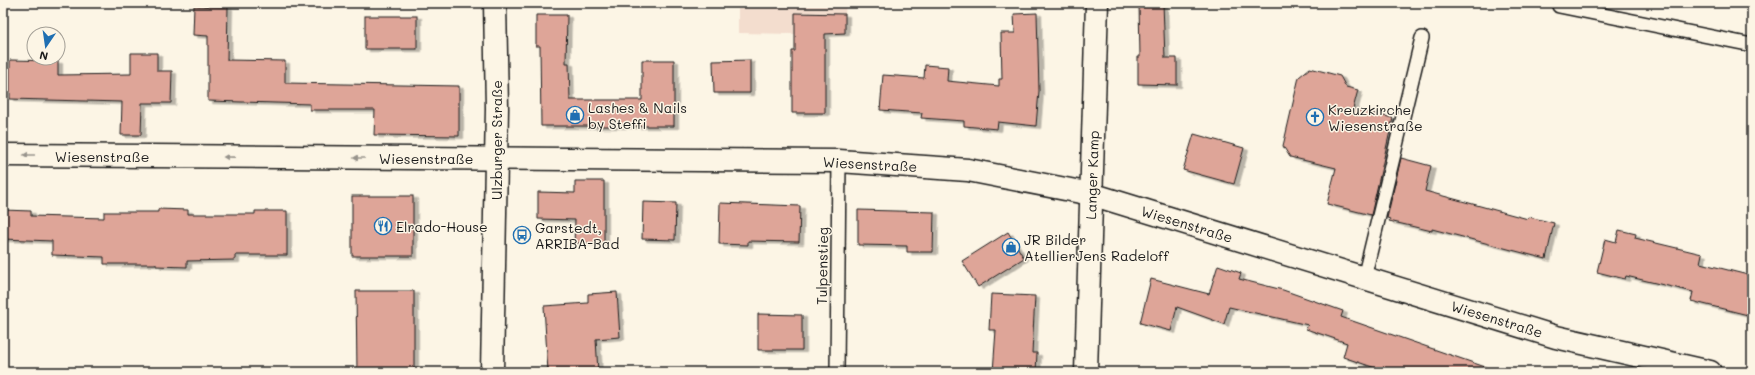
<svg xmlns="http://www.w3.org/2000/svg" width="1755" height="375" viewBox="0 0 1755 375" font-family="Mali,sans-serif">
	<defs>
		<filter id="shadow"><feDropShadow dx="4.5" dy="2.5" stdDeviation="0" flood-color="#0004"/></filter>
	</defs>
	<rect width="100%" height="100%" fill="#fcf5e5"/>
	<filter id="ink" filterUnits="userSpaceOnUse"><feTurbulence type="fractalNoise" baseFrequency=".025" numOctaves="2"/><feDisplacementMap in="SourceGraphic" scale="8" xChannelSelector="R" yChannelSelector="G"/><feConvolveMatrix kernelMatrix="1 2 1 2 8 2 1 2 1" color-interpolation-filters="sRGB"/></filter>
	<g filter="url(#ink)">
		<!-- built -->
		<path fill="#f3ddce" d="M 738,3 L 846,3 L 845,14 L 796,13 L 795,34 L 738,33 Z"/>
		<!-- building -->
		<g fill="#dea598" stroke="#1c1c1c" filter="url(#shadow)">
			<path d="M 1139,3 L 1163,3 L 1165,58 L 1177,58 L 1177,85 L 1138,84 L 1138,57 L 1140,57 Z"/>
			<path d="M 194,6 L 228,7 L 227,60 L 285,61 L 285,83 L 459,86 L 459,136 L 374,135 L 375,110 L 310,110 L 310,104 L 208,101 L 208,36 L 193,35 Z"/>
			<path d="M 795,13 L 845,14 L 845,33 L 825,34 L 825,113 L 792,113 L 792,51 L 795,51 Z"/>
			<path d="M 1037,13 L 1039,91 L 1036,126 L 998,122 L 997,129 L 964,126 L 964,121 L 921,118 L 922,113 L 880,110 L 883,75 L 924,78 L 925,65 L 948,67 L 947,81 L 999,86 L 999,79 L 1002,79 L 1001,33 L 1015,33 L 1014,14 Z"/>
			<path d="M 536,15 L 567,15 L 566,63 L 569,63 L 570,100 L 642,100 L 642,60 L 674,60 L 674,126 L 541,126 L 540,46 L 536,46 Z"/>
			<rect x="365" y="16" width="52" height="33"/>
			<path d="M 131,53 L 157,53 L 157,71 L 172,71 L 171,103 L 142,103 L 141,135 L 121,135 L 122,102 L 10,99 L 10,60 L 58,61 L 58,75 L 131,74 Z"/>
			<path d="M 750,60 L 750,93 L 714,93 L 713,61 Z"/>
			<path d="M 1310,68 L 1340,76 L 1346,87 L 1358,90 L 1353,109 L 1393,118 L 1371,215 L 1327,204 L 1336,168 L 1290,157 L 1283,146 L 1299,77 Z"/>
			<path d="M 1194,134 L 1244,148 L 1234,184 L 1183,170 Z"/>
			<path d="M 1401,158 L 1431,166 L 1425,191 L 1528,219 L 1529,217 L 1554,223 L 1546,259 L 1432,229 L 1432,231 L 1389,221 L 1390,219 L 1387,218 Z"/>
			<path d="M 575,181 L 604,181 L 604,243 L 574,243 L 575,220 L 538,219 L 538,192 L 575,193 Z"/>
			<rect x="352" y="196" width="61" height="60"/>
			<path d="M 643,202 L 676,203 L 675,240 L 642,239 Z"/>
			<path d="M 720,203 L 800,206 L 799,242 L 748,241 L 748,245 L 719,244 Z"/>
			<path d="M 158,209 L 188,210 L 188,214 L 255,214 L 255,211 L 287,211 L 287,255 L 235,255 L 235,260 L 187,261 L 187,267 L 156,266 L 156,264 L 104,264 L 104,257 L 52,255 L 52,241 L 3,239 L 3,210 L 31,211 L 31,216 L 104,218 L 104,212 L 158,212 Z"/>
			<path d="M 858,210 L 934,212 L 933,252 L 907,252 L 907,246 L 858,245 Z"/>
			<path d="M 1619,230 L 1636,234 L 1635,238 L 1702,254 L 1700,263 L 1752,276 L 1752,316 L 1691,301 L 1693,292 L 1626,276 L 1625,279 L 1597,272 L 1605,239 L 1616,242 Z"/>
			<path d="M 1008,232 L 1024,258 L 978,287 L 962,261 Z"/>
			<path d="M 1218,265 L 1241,273 L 1239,279 L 1283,290 L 1343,311 L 1341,317 L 1491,369 L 1491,372 L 1387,372 L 1343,357 L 1347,343 L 1306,329 L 1308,325 L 1229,307 L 1224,324 L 1177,307 L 1171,331 L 1140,323 L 1151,279 L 1209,294 Z"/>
			<path d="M 356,291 L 414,291 L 414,372 L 357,372 Z"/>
			<path d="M 617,292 L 620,337 L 596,339 L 598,372 L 548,372 L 544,306 L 588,303 L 588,294 Z"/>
			<path d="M 991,294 L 1035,296 L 1032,353 L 1037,353 L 1036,372 L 993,372 L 996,330 L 989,330 Z"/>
			<path d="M 758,314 L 802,315 L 802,350 L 758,350 Z"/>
		</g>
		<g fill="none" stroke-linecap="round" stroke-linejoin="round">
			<defs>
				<g id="lane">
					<path d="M 1559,6 L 1752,45"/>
					<path d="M 1364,278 L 1422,38"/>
					<path d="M 837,372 L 839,161"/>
				</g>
				<g id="street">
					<path d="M 3,155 L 839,161 L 968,170 L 1091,194 L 1556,337 L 1710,372"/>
					<path d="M 1086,372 L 1097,3"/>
				</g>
				<path id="secondary" d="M 492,372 L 497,108 L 495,3"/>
			</defs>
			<!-- lane casing -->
			<use href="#lane" stroke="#1c1c1c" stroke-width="16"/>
			<!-- street casing -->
			<use href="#street" stroke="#1c1c1c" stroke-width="25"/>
			<!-- secondary casing -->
			<use href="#secondary" stroke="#1c1c1c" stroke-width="25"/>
			<!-- lane -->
			<use href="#lane" stroke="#fcf5e5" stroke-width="13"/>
			<!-- street -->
			<use href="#street" stroke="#fcf5e5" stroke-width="22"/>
			<!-- secondary -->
			<use href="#secondary" stroke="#fcf5e5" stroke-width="22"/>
		</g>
		<!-- one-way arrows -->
		<defs><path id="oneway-solid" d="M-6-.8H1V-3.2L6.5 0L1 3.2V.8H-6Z"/></defs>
		<g fill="#97938b">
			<use href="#oneway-solid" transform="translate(29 155) rotate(-180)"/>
			<use href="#oneway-solid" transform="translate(229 157) rotate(-179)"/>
			<use href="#oneway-solid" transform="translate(359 158) rotate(-180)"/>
		</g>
	</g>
	<!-- icons -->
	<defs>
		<symbol id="shop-ring" viewBox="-11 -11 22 22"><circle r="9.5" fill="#fcf5e5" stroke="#1f6fb2" stroke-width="1.5"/><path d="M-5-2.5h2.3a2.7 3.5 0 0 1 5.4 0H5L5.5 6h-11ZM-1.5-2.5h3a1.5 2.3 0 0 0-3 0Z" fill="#1f6fb2"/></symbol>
		<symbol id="church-ring" viewBox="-11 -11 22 22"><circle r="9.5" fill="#fcf5e5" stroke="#1f6fb2" stroke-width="1.5"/><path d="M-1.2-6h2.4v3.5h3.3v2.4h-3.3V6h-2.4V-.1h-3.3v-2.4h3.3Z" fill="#1f6fb2"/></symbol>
		<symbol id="restaurant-ring" viewBox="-11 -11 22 22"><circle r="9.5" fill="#fcf5e5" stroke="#1f6fb2" stroke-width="1.5"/><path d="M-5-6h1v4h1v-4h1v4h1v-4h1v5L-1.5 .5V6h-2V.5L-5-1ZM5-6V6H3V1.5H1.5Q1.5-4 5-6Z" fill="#1f6fb2"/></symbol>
		<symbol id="bus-ring" viewBox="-11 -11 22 22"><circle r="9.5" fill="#fcf5e5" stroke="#1f6fb2" stroke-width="1.5"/><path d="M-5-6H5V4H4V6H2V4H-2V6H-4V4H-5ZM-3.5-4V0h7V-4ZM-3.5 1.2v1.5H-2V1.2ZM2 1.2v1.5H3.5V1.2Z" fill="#1f6fb2"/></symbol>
	</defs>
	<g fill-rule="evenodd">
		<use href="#shop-ring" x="565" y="105" width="20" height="20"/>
		<use href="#church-ring" x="1305" y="107" width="20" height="20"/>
		<use href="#restaurant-ring" x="373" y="216" width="20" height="20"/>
		<use href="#bus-ring" x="512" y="225" width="20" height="20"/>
		<use href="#shop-ring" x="1001" y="237" width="20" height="20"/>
	</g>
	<g text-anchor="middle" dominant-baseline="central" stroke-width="3" stroke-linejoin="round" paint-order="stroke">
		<!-- poi labels -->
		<g font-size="14" fill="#1c1c1c" stroke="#fcf5e5" text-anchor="start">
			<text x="588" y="107">Lashes &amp; Nails<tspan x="588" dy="16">by Steffi</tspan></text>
			<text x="1328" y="109">Kreuzkirche<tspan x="1328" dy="16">Wiesenstraße</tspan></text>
			<text x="396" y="226">Elrado-House</text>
			<text x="535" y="227">Garstedt,<tspan x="535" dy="16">ARRIBA-Bad</tspan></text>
			<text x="1024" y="239">JR Bilder<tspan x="1024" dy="16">AtellierJens Radeloff</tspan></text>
		</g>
		<!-- street labels -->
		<g font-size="14" fill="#1c1c1c" stroke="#fcf5e5">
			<text transform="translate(496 140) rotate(-90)">Ulzburger Straße</text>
			<text x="102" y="156">Wiesenstraße</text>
			<text x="426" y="158">Wiesenstraße</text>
			<text transform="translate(870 164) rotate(3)">Wiesenstraße</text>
			<text transform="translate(1092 175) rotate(-88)">Langer Kamp</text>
			<text transform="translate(1187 224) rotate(17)">Wiesenstraße</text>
			<text transform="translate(822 266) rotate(-89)">Tulpenstieg</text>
			<text transform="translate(1497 319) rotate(17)">Wiesenstraße</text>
		</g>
	</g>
	<!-- margin -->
	<rect width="1755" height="375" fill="none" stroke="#fcf5e5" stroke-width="16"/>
	<rect x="8" y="8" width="1739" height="359" fill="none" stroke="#1c1c1c" stroke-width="1.5" filter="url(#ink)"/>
	<!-- north arrow -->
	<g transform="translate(46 46) rotate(193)"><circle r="19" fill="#fcf5e5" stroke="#a29e95"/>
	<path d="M0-3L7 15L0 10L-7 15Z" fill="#1f6fb2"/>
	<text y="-6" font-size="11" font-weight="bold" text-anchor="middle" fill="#1c1c1c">N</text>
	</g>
</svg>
